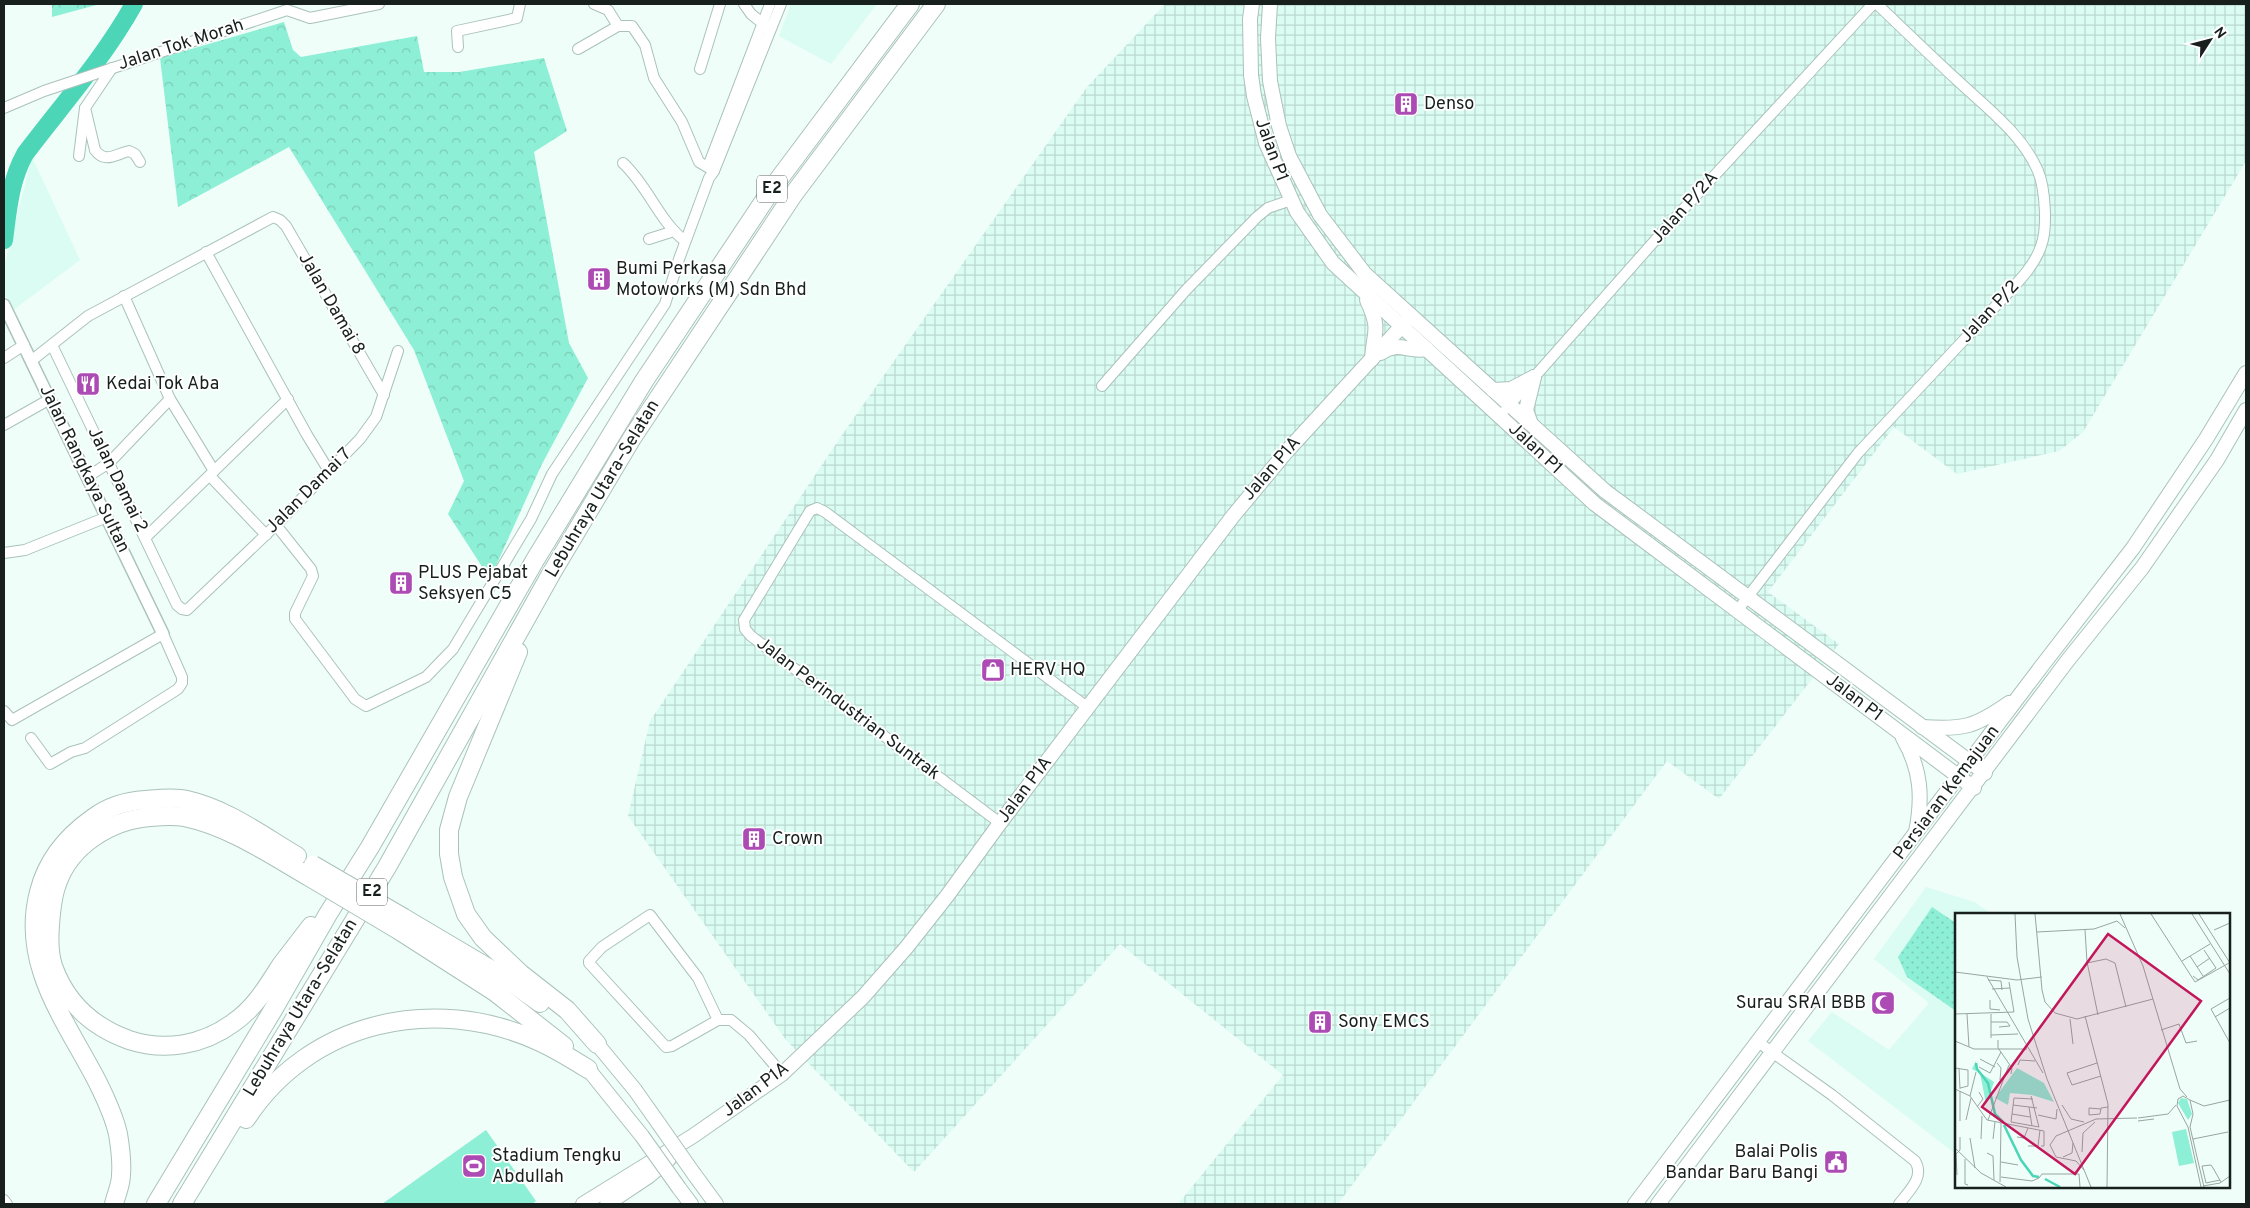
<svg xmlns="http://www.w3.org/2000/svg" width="2250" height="1208" viewBox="0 0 2250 1208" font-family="Overpass,sans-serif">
	<defs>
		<pattern id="industrial-grid" width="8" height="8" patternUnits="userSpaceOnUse" patternTransform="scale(1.25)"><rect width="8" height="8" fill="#dafcf2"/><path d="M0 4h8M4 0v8" fill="none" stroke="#bad8cf"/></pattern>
		<pattern id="grass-dots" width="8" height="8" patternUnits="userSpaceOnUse" patternTransform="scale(1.25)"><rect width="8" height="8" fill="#8defd5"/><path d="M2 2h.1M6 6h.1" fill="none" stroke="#79cdb6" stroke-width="1.8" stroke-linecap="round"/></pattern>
		<pattern id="forest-crowns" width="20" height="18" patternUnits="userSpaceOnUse" patternTransform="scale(1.25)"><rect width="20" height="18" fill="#8defd5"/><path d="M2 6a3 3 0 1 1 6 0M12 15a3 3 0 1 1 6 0" fill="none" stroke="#79cdb6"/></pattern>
	</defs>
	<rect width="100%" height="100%" fill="#effef9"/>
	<!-- built -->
	<g fill="#dafcf2">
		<path d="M 791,4 L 877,4 L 831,64 L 779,36 Z"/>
		<path d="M 32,157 L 80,260 L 12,311 L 4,293 L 4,267 Z"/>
		<path d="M 1926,887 L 1974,902 L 1992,914 L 1956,914 L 1956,1154 L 1808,1041 L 1832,1012 L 1889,1050 L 1929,1003 L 1874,959 Z"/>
	</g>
	<!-- industrial -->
	<path fill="url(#industrial-grid)" d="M 1165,4 L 2246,4 L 2246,161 L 2083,432 L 2059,451 L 1957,474 L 1894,427 L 1768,592 L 1839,644 L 1719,799 L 1667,761 L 1338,1204 L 1178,1204 L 1283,1075 L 1120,944 L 914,1172 L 786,1040 L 628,816 L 650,721 L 844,432 L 1087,87 Z"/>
	<!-- grass -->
	<path fill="url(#grass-dots)" d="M 1932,907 L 1956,923 L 1956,1011 L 1907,977 L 1898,957 Z"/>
	<!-- forest -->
	<g fill="url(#forest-crowns)">
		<path d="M 52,4 L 100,4 L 52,17 Z"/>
		<path d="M 284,22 L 293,50 L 301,57 L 417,36 L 424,72 L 459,72 L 544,58 L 567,131 L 534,152 L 569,343 L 588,378 L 541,466 L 490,579 L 448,514 L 464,481 L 414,350 L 289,147 L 178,207 L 160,58 Z"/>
	</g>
	<!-- pitch -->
	<path fill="#8defd5" d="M 486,1130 L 536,1201 L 532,1204 L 382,1204 Z"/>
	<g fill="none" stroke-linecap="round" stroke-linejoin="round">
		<!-- river -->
		<path stroke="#4cd5b6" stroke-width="18" d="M 4,240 C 8,210 10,181 25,154 C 62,105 104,58 134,4"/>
		<defs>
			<g id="minor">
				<path d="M 594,4 L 608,10 L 618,26"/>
				<path d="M 744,4 L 751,14 L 766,26"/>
				<path d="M 458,47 L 457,31 L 517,18 L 520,4"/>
				<path d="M 578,49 L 618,26 L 632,26 L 645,45 L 654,78 L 682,122 L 699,162 L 714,171"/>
				<path d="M 700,69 L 720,4"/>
				<path d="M 4,108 L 44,91 L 287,10 L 310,18 L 379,4"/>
				<path d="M 85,108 L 95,150 C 105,164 116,154 129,151 L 135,154 L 140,162"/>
				<path d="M 79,156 L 85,108 L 112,68"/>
				<path d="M 623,163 C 648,186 659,221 685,241"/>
				<path d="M 709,164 L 770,4"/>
				<path d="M 649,239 L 674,231"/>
				<path d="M 206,252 L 307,435 L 329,471"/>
				<path d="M 124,296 L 170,399 L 214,471"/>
				<path d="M 52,345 L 177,605 L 182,609 L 187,610 L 276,525 L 360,439 L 376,417 L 398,351"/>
				<path d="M 4,358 L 24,345"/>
				<path d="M 31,361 L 88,316 L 273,217 L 280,220 L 286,226 L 384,395"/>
				<path d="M 1102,386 L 1186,290 L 1257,217 L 1268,208 L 1291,200"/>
				<path d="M 1506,409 L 1665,229 L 1873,4"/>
				<path d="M 4,425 L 50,399"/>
				<path d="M 210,476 L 266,535"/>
				<path d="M 87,477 L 109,463 L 170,399"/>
				<path d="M 276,525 L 311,569 L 313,576 L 295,613 L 295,619 L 355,699 L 366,706 L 426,677 L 453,649 L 531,519 L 552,474 L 665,304 L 679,259 L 709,178 L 714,171 L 781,4"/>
				<path d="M 145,538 L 288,399"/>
				<path d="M 4,553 L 25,550 L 107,517"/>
				<path d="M 1737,611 L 1858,453 L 2006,295 C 2019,281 2035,265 2041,246 C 2048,228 2045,188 2038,171 C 2022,134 1986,107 1957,80 C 1930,55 1903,29 1877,4"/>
				<path d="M 4,711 L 12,720 L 163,634 L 182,677 L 182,683 L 178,689 L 85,748 L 71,752 L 50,764 L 31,738"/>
				<path d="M 1000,823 L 751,636 L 745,629 L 744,620 L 810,511 L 817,508 L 825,512 L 1087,707"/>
				<path d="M 718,1020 L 698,978 L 650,915 L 602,947 L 589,961 L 589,963 L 666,1047 L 672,1046 L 718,1020 L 731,1020 L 749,1035 L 782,1074"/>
				<path d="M 1758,1042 L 1832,1095 L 1915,1161 C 1925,1177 1909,1191 1899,1204"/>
				<path d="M 4,1200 L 7,1204"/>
			</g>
			<path id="tertiary" d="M 4,305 L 163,634"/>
			<g id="secondary">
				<path d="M 1252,4 L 1250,19 L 1251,75 L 1254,96 L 1266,143 L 1297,212 L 1333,263 L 1595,504 L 1974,788"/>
				<path d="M 1270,4 L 1268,38 L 1270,81 L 1279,126 L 1289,156 L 1320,215 L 1365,274 L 1605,491 L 1985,773"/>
				<path d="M 1367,300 C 1381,331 1374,329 1372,359"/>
				<path d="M 1381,353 C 1398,340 1409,353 1426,349"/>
				<path d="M 1493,390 L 1511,389 L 1534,377"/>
				<path d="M 1531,424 L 1526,410 L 1534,377"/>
				<path d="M 1922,727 C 1963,730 1975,727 2009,703"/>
				<path d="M 1903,738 C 1921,769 1923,797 1916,832"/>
				<path d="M 597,1044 L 635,1090 L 659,1124"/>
				<path d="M 588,1069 L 642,1136"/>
				<path d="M 694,1174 L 716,1204"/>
				<path d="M 679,1188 L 691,1204"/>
				<path d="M 583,1204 L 693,1136 L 782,1074 L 863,997 L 906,948 L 947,896 L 1000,823 L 1233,516 L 1287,451 L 1411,316"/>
				<path d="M 607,1204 L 649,1176 L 669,1159"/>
				<path d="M 1635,1204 L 2041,667 L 2133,548 L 2206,439 L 2246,373"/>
				<path d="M 1658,1204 L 2068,660 L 2142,568 L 2217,460 L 2246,410"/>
			</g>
			<g id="motorway">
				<path d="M 518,652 L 458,797 L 449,830 L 449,854 L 453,877 L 466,914 L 483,938 L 521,974 L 567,1010 L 597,1044"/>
				<path d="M 306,875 C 268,853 228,826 184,817 C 173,815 161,816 150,817 C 111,820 70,845 57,884 C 52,897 51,911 50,925 C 49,938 49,954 53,966 C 66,1003 93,1027 129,1040 C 165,1052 203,1045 233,1023 C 255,1008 267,987 281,965 C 291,952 301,939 311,926"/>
				<path d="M 404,918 L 502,976 L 540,1003"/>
				<path d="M 400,931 L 495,992 L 564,1046"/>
				<path d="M 246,1119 C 310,1021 433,994 538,1041 C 556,1049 572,1059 588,1069"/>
				<path d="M 114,1204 C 116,1195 121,1185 121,1175 C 122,1163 120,1146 118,1134 C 114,1116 105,1097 97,1081 C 66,1021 20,964 39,892 C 47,860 66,837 93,818 C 108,807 127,801 145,800 C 159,799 174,797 187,800 C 227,809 263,836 297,856"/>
				<path d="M 156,1204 L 273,1010 L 328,914 L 370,847 L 535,560 L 644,381 L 776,183 L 910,4"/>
				<path d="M 182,1204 L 387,867 L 551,574 L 632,438 L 793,195 L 936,4"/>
			</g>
		</defs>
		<!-- minor casing -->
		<use href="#minor" stroke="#aac2bb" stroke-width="12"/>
		<!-- tertiary casing -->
		<use href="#tertiary" stroke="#aac2bb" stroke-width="14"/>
		<!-- secondary casing -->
		<use href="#secondary" stroke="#aac2bb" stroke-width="16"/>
		<!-- motorway casing -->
		<use href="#motorway" stroke="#aac2bb" stroke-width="20"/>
		<!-- minor -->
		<use href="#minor" stroke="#fff" stroke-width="10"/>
		<!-- tertiary -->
		<use href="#tertiary" stroke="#fff" stroke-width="11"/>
		<!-- secondary -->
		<use href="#secondary" stroke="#fff" stroke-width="14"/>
		<!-- motorway -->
		<use href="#motorway" stroke="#fff" stroke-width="18"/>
		<defs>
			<g id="secondary-bridge">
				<path d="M 659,1124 L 694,1174"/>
				<path d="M 642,1136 L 679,1188"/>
			</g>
			<g id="motorway-bridge">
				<path d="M 313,865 L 404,918"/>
				<path d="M 306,875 L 400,931"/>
			</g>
		</defs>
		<!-- secondary-bridge casing -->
		<use href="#secondary-bridge" stroke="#aac2bb" stroke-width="16" stroke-linecap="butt"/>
		<!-- motorway-bridge casing -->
		<use href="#motorway-bridge" stroke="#aac2bb" stroke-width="20" stroke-linecap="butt"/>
		<!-- secondary-bridge -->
		<use href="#secondary-bridge" stroke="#fff" stroke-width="14"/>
		<!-- motorway-bridge -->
		<use href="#motorway-bridge" stroke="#fff" stroke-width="18"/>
	</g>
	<!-- icons -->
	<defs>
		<symbol id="building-square" viewBox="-11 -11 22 22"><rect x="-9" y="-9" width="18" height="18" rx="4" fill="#ac4bb3" stroke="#fff"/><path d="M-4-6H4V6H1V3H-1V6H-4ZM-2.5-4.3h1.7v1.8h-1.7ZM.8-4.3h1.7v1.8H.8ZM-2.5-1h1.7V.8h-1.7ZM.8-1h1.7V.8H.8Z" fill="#fff"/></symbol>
		<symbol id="restaurant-square" viewBox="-11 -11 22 22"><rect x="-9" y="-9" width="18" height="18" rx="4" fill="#ac4bb3" stroke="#fff"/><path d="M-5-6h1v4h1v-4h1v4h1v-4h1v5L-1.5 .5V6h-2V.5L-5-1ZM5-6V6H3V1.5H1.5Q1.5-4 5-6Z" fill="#fff"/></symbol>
		<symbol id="shop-square" viewBox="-11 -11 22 22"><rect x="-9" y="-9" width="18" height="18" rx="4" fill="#ac4bb3" stroke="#fff"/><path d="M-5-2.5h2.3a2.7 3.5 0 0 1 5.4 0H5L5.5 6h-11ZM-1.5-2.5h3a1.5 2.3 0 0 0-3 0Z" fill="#fff"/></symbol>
		<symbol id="mosque-square" viewBox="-11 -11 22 22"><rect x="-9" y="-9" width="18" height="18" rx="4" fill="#ac4bb3" stroke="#fff"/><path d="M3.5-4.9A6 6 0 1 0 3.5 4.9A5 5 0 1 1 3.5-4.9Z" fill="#fff"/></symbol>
		<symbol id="civic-square" viewBox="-11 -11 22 22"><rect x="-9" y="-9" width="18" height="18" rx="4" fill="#ac4bb3" stroke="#fff"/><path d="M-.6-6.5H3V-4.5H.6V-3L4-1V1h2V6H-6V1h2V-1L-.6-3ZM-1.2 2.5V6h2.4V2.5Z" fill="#fff"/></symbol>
		<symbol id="stadium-square" viewBox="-11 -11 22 22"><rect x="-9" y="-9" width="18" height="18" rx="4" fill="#ac4bb3" stroke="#fff"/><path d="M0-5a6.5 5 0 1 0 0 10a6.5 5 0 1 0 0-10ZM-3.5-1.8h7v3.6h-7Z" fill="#fff"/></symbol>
	</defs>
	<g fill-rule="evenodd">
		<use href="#building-square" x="1392" y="90" width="28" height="28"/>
		<use href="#building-square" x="585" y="265" width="28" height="28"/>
		<use href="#restaurant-square" x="74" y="370" width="28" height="28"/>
		<use href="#building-square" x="387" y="569" width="28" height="28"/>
		<use href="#shop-square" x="979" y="656" width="28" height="28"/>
		<use href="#building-square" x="740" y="825" width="28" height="28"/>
		<use href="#mosque-square" x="1869" y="989" width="28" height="28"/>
		<use href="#building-square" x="1306" y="1008" width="28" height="28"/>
		<use href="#civic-square" x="1822" y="1148" width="28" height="28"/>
		<use href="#stadium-square" x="460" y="1152" width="28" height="28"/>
	</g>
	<g text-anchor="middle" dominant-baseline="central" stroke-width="4" stroke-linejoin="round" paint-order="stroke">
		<!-- shield labels -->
		<g fill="#fff" stroke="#5d6361" stroke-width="1">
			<rect x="757" y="175.5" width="30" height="27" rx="4"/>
			<rect x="357" y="878.5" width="30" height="27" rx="4"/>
		</g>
		<g font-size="16" font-weight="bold" fill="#17201d">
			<text x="772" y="189">E2</text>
			<text x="372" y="892">E2</text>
		</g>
		<!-- street labels -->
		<g font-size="18" fill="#17201d" stroke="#fff">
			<text transform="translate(181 45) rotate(-18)">Jalan Tok Morah</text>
			<text transform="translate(1271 150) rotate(70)">Jalan P1</text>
			<text transform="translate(1685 208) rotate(-48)">Jalan P/2A</text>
			<text transform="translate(331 304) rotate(60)">Jalan Damai 8</text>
			<text transform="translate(1990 312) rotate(-47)">Jalan P/2</text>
			<text transform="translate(1535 449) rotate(43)">Jalan P1</text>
			<text transform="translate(84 469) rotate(64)">Jalan Rangkaya Sultan</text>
			<text transform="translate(1272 469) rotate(-49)">Jalan P1A</text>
			<text transform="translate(117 480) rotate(64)">Jalan Damai 2</text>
			<text transform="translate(603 489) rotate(-59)">Lebuhraya Utara–Selatan</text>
			<text transform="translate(309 491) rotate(-45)">Jalan Damai 7</text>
			<text transform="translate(1854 698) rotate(37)">Jalan P1</text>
			<text transform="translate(848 709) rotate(37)">Jalan Perindustrian Suntrak</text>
			<text transform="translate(1025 790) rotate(-53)">Jalan P1A</text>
			<text transform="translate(1947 793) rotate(-53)">Persiaran Kemajuan</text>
			<text transform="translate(301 1008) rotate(-59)">Lebuhraya Utara–Selatan</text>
			<text transform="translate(756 1090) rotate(-37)">Jalan P1A</text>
		</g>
		<!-- poi labels -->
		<g font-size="18" fill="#17201d" stroke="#fff" text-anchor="start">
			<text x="1424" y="104">Denso</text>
			<text x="616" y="269">Bumi Perkasa<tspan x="616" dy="21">Motoworks (M) Sdn Bhd</tspan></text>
			<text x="106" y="384">Kedai Tok Aba</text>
			<text x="418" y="573">PLUS Pejabat<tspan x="418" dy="21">Seksyen C5</tspan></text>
			<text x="1010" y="670">HERV HQ</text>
			<text x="772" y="839">Crown</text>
			<text x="1866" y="1003" text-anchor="end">Surau SRAI BBB</text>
			<text x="1338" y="1022">Sony EMCS</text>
			<text x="1818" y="1152" text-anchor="end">Balai Polis<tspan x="1818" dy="21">Bandar Baru Bangi</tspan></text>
			<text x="492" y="1156">Stadium Tengku<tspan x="492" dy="21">Abdullah</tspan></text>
		</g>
	</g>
	<!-- overview -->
	<g transform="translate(1955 913)">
		<rect width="275" height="275" fill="#effef9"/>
		<path d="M 226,185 L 232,186 L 237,201 L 233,207 L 223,190 ZM 231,216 L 239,250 L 224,253 L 217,219 Z" fill="#8defd5"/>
		<path d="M 21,148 L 21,157 L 39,169 L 31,191 L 25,160 L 17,156 ZM 62,155 L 89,170 L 99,189 L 77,182 L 55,180 L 53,192 L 40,185 Z" fill="#8defd5"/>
		<path fill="none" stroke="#4cd5b6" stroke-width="2.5" d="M 21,150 L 22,156 L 33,170 L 40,201 L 48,209M 49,212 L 66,247 L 78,263 L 84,264M 90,266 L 105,274"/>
		<path fill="none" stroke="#99a5a1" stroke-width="1" d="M 60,1 L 62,44 L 73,106 L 92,166 L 136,274M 80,1 L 87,77 L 90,89 L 100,100 L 122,106 L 198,86M 165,1 L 188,53 L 225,176 L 232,184M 196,1 L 240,69 L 274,50M 237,1 L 275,61M 244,1 L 275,50M 130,17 L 132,49 L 143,102M 259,17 L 275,10M 82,19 L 139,16 L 162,8 L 170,15M 249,37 L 261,55M 235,43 L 248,63M 227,48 L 255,31M 132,50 L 151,46 L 160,50 L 171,94M 242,54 L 255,45M 0,59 L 62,67 L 87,64M 238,63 L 243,67 L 261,55M 32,64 L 88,160M 33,67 L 46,68 L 47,77M 37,76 L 55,75M 275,85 L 256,96 L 275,130M 35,87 L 35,96 L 45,97M 0,101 L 59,99 L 54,69M 12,101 L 14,134M 130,103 L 153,191 L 152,274M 260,104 L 275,95M 115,106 L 118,131M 36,109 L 52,109 L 55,113 L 44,114M 206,117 L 224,111 L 231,130 L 242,128M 36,122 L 63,121M 36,125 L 36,101M 43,127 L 43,135 L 57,155 L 56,161M 0,128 L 19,136 L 72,136M 25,146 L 40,154M 42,150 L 46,155 L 45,167M 142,150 L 112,160 L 117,172 L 146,163M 63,152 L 65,147 L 80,148M 24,154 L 35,160 L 46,139M 0,155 L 13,157 L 13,173 L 5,175M 4,155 L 5,176M 0,176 L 15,183 L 32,207 L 89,218 L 89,233 L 86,233M 5,178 L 5,208M 15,183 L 21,159M 235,187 L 249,193 L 275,187M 58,192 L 82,195M 107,192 L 116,206 L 129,209M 22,194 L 28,186 L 24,179M 74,194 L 77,213M 146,196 L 134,195 L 134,202 L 145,201 L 146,195 L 153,194M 57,201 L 75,204M 83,202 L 101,206 L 102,196M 183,205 L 213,201 L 221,192M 141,206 L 182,205M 11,207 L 16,185M 33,207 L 54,152M 183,208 L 199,206M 56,209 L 84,214 L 76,183M 56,209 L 59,185 L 78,186M 62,224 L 69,225 L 73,215M 15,225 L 20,255M 26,226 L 27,203M 38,226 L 40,209M 238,226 L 273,219M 73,233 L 83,233 L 85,217M 0,235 L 26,260 L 51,274M 127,239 L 128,220 L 140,209M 32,240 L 38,243 L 39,267M 108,244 L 117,240 L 118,230M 10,246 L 10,271 L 13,272M 46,249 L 63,252M 129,257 L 121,248 L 101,244 L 95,232 L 101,223 L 141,206M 2,262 L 1,241 L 5,237 L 5,224M 46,264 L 77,268 L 84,265M 84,265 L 87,261 L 124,261 L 125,274M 265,267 L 251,270 L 247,253 L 256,252 L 258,255 L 266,269M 45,269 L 46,210M 248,273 L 265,270 L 275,263M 246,274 L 233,214 L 222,193 L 223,186 L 228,183 L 235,187 L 238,201 L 235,214 L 249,274"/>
		<path fill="#c2185b" fill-opacity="0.15" stroke="#c2185b" stroke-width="2.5" d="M 153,21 L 246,88 L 120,261 L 27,194 Z"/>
		<rect width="275" height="275" fill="none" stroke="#17201d" stroke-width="2.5"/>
	</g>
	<!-- border -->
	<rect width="2250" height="1208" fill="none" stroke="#17201d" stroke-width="10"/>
	<!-- north arrow -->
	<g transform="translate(2210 40) rotate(54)" stroke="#ffffff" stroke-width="4" paint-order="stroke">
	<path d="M0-4L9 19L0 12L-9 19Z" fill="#17201d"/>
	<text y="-8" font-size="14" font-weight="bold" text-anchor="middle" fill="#17201d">N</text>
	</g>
</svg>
